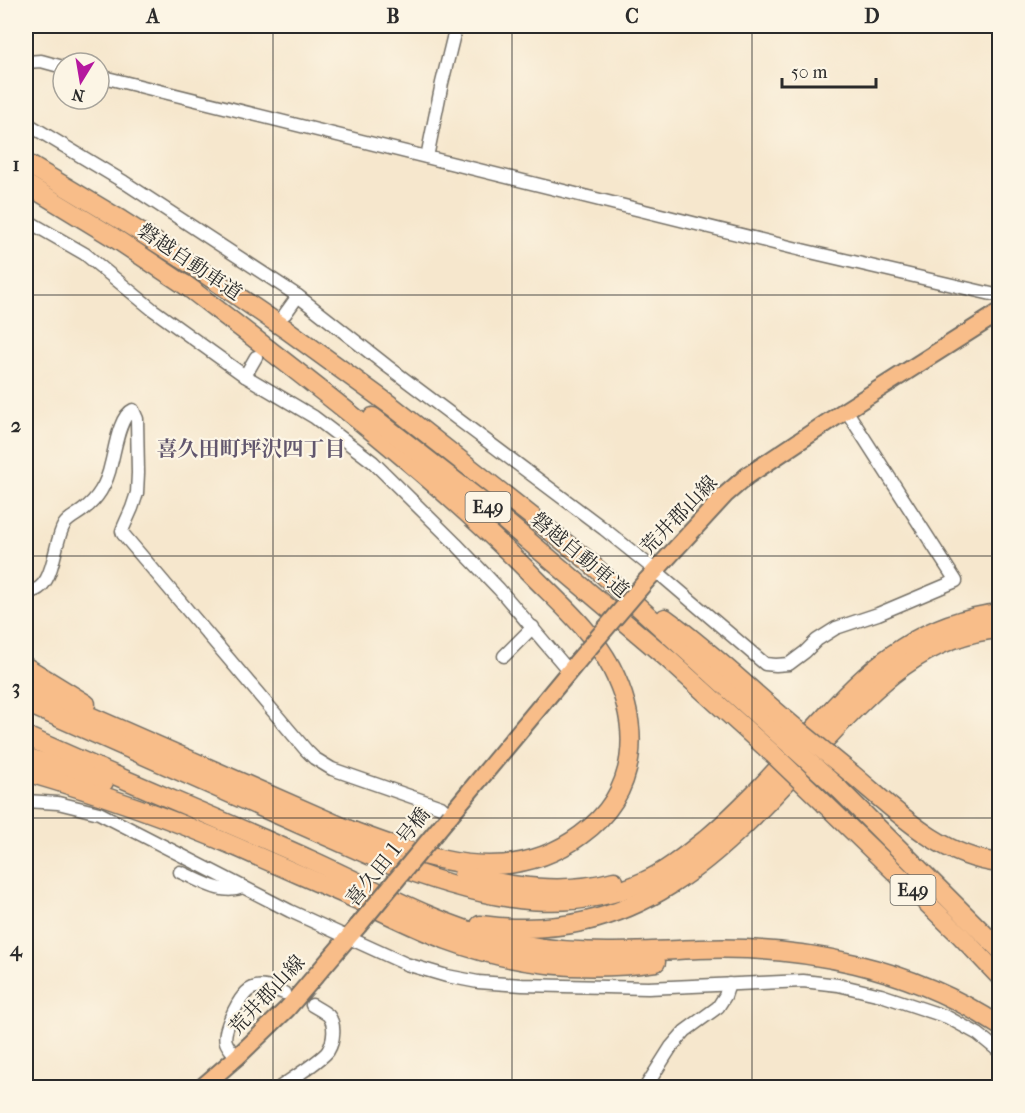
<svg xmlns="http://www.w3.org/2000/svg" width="1025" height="1113" viewBox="0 0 1025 1113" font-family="'IM FELL French Canon','Noto Serif JP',serif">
	<rect width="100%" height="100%" fill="#fcf5e5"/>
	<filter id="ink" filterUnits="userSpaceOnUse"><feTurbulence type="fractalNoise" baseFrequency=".0167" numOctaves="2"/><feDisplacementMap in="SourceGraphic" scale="12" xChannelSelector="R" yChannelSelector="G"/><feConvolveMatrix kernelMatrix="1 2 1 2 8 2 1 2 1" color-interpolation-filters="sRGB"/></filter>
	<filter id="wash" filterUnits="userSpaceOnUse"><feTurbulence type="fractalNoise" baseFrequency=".008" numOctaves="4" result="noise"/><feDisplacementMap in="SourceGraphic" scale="24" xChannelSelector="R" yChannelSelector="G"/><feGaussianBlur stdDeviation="1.35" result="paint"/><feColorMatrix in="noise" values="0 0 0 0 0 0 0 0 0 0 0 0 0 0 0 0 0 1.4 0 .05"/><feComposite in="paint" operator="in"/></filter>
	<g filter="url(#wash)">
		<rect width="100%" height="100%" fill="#f6e7cd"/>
	</g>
	<g filter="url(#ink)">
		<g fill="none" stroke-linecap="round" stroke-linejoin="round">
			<defs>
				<g id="minor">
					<path d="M 26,62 L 41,61 L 63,67"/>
					<path d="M 99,76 L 806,251 L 1000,296"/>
					<path d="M 26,123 L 124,182 L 298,296 L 387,366 L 604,529 L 655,570 L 765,664 L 776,665 L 789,664 L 805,652 L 817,640 L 836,628 L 878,614 L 956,581 L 846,410"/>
					<path d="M 427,157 L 442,83 L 456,26"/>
					<path d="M 26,220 L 85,254 L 152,309 L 245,376 L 314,417 L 373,462 L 456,544 L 499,589 L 569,671"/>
					<path d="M 285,314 L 298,296"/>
					<path d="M 245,376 L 256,357"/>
					<path d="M 26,591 C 55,595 53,542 64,525 C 68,518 77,515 83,510 C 98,499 107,483 111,464 C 115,450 119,416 133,410 L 137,419 L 138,473 L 137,493 L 132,508 L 124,526 L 122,531 L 123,534 L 306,750 L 314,758 L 332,769 L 441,807 L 450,815"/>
					<path d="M 504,656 L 533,627"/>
					<path d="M 26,801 L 58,803 L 99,813 L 290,911 L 406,964 L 447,976 L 478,982 L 522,985 L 648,988 L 803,981 L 838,985 L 881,995 L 947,1017 L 978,1034 L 1000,1052"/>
					<path d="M 180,872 C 200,880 221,896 243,887"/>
					<path d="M 237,1057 C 234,1053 228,1048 226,1042 C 222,1032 237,1003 244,995 C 247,991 252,988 256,987 C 266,985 275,990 284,993"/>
					<path d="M 279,1088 C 290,1080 322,1060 328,1051 C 334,1041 336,1024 328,1015 C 323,1011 317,1008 312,1005"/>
					<path d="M 645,1088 L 671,1047 L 685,1031 L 718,1007 L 725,996 L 729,984"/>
				</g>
				<g id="major">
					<path d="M 646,581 L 725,495 L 747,476 L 846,410 L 1000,312"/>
					<path d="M 450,815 L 577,662"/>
					<path d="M 201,1088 L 237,1057 L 287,1009 L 358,926"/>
				</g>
				<g id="highway">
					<path d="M 26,163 L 121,220 L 195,267 L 287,330 L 393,407 L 587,560 L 786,741"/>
					<path d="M 26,184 L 113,237 L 194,291"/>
					<path d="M 184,284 C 302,375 422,465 528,571 C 557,601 591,629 611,667 C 642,727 639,793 581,835 C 506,891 422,857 344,828"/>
					<path d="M 373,417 L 486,505 L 668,659 L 773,754"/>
					<path d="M 665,618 C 712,652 753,693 798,730"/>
					<path d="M 26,667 L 86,704"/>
					<path d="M 26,688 L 354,832"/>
					<path d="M 26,703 L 378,859 C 462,892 558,922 645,881 C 667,871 686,855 705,840 C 749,803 786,759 825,717 C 873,663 925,621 1000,613"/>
					<path d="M 26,736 C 120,779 216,817 311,860 C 371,887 433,923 497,939 C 567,957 627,952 698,949 C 803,945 911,967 1000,1026"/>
					<path d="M 26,757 L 104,782"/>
					<path d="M 26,772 C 98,793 170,818 239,848 C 279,866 320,883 360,901 C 388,914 417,929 447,940 C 514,965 585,972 656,962"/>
					<path d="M 852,774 C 896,811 940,857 1000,863"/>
					<path d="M 839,789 L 1000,950"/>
					<path d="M 825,804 L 961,936 L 1000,977"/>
					<path d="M 463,875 C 511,887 565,895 614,881"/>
					<path d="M 480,925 C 643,947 727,847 827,738 C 874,687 926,634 1000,629"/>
				</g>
			</defs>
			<!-- minor casing -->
			<use href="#minor" stroke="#726d64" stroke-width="15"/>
			<!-- major casing -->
			<use href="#major" stroke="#726d64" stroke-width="20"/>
			<!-- highway casing -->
			<use href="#highway" stroke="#726d64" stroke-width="21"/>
			<!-- minor -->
			<use href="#minor" stroke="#fff" stroke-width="12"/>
			<!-- major -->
			<use href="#major" stroke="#f8bd89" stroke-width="16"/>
			<!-- highway -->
			<use href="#highway" stroke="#f8bd89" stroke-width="18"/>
			<defs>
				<g id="major-bridge">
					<path d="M 577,662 L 646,581"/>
					<path d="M 358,926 L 450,815"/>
				</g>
				<g id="highway-bridge">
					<path d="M 798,730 L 852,774"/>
					<path d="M 786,741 L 839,789"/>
					<path d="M 773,754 L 825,804"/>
				</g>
			</defs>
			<!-- major-bridge casing -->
			<use href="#major-bridge" stroke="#726d64" stroke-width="20" stroke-linecap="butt"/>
			<!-- highway-bridge casing -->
			<use href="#highway-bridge" stroke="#726d64" stroke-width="21" stroke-linecap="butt"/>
			<!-- major-bridge -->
			<use href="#major-bridge" stroke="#f8bd89" stroke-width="16"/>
			<!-- highway-bridge -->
			<use href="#highway-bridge" stroke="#f8bd89" stroke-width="18"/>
		</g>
	</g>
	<!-- grid -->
	<path fill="none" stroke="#2b2b2b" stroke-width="1.5" stroke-opacity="0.55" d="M 273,26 L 273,1088M 512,26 L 512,1088M 752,26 L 752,1088M 26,295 L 1000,295M 26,556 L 1000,556M 26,818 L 1000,818"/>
	<g text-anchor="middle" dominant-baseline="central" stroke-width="4.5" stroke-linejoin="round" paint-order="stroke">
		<!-- shield labels -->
		<g fill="#fcf5e5" stroke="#6a6863" stroke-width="1.5">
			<rect x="465.5" y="492" width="45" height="30" rx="4.5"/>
			<rect x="890.5" y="875" width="45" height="30" rx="4.5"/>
		</g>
		<g font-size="18" font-weight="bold" fill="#2b2b2b">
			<text x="488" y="507">E49</text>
			<text x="913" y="890">E49</text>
		</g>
		<!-- street labels -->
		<g font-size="20" fill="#2b2b2b" stroke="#fcf5e5">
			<text transform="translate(190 262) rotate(34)">磐越自動車道</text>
			<text transform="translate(679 515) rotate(-46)">荒井郡山線</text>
			<text transform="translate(580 555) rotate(40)">磐越自動車道</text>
			<text transform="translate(388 857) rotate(-51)">喜久田１号橋</text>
			<text transform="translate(267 995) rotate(-47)">荒井郡山線</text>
		</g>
		<!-- neighbourhood labels -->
		<g font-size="21" font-weight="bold" fill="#62576e" stroke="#fcf5e5">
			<text x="251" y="449">喜久田町坪沢四丁目</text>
		</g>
	</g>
	<!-- margin -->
	<rect width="1025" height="1113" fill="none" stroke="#fcf5e5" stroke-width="66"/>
	<!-- north arrow -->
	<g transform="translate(81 81) rotate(191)"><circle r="28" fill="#fcf5e5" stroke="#a8a49b" stroke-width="1.5"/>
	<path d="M0-4.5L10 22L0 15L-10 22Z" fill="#b5179e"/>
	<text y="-9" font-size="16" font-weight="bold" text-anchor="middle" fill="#2b2b2b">N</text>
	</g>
	<!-- scale -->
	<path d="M782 78v9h94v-9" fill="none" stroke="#2b2b2b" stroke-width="3"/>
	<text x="791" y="78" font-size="18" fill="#2b2b2b" stroke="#fcf5e5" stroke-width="4.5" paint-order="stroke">50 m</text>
	<rect x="33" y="33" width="959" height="1047" fill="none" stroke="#2b2b2b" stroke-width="2"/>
	<g font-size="20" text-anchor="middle" font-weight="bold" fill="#2b2b2b">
		<text x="153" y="23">A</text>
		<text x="393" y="23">B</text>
		<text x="632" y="23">C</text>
		<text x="872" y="23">D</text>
		<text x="16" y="171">1</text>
		<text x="16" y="432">2</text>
		<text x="16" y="694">3</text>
		<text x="16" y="956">4</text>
	</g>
</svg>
